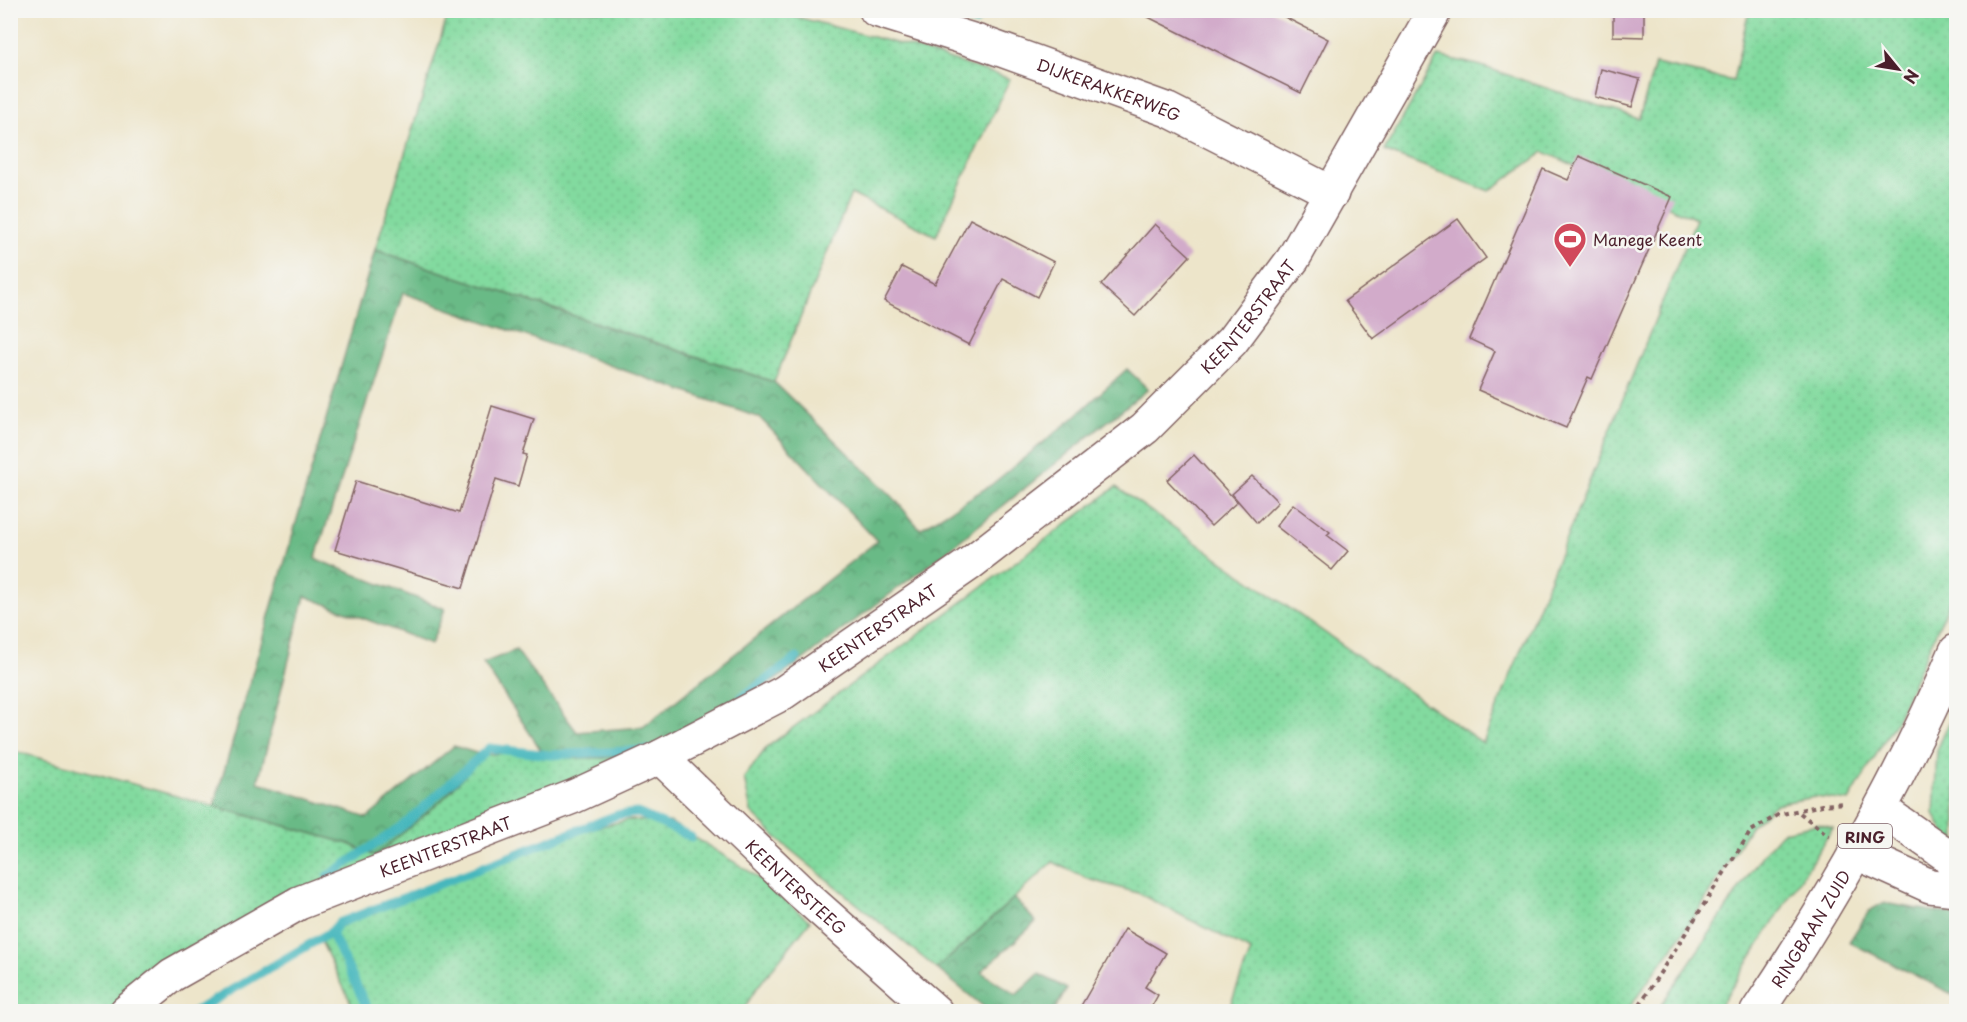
<svg xmlns="http://www.w3.org/2000/svg" width="1967" height="1022" viewBox="0 0 1967 1022" font-family="'Playpen Sans',sans-serif">
	<defs>
		<pattern id="grass-dots" width="8" height="8" patternUnits="userSpaceOnUse" patternTransform="scale(1.5)"><rect width="8" height="8" fill="#82da9f"/><path d="M2 2h.1M6 6h.1" fill="none" stroke="#72bb89" stroke-width="1.8" stroke-linecap="round"/></pattern>
		<pattern id="forest-crowns" width="20" height="18" patternUnits="userSpaceOnUse" patternTransform="scale(1.5)"><rect width="20" height="18" fill="#69ba86"/><path d="M2 6a3 3 0 1 1 6 0M12 15a3 3 0 1 1 6 0" fill="none" stroke="#58976e"/></pattern>
	</defs>
	<rect width="100%" height="100%" fill="#f6f6f2"/>
	<filter id="ink" filterUnits="userSpaceOnUse"><feTurbulence type="fractalNoise" baseFrequency=".0167" numOctaves="2"/><feDisplacementMap in="SourceGraphic" scale="12" xChannelSelector="R" yChannelSelector="G"/><feConvolveMatrix kernelMatrix="1 2 1 2 8 2 1 2 1" color-interpolation-filters="sRGB"/></filter>
	<filter id="wash" filterUnits="userSpaceOnUse"><feTurbulence type="fractalNoise" baseFrequency=".008" numOctaves="4" result="noise"/><feDisplacementMap in="SourceGraphic" scale="24" xChannelSelector="R" yChannelSelector="G"/><feGaussianBlur stdDeviation="1.35" result="paint"/><feColorMatrix in="noise" values="0 0 0 0 0 0 0 0 0 0 0 0 0 0 0 0 0 1.4 0 .05"/><feComposite in="paint" operator="in"/></filter>
	<g filter="url(#wash)">
		<rect width="100%" height="100%" fill="#ede5ca"/>
		<!-- grass -->
		<g fill="url(#grass-dots)" stroke="#667c65" stroke-width="1.5">
			<path d="M 449,11 L 774,11 L 911,47 L 1010,79 L 936,236 L 851,194 L 774,382 L 375,250 Z"/>
			<path d="M 1753,11 L 1956,11 L 1956,588 L 1896,721 L 1849,801 L 1815,797 L 1776,804 L 1750,827 L 1699,910 L 1627,1011 L 1228,1011 L 1251,951 L 1138,893 L 1088,879 L 1053,862 L 937,969 L 781,842 L 751,812 L 744,778 L 767,747 L 1116,487 L 1483,743 L 1696,219 L 1544,152 L 1489,191 L 1384,151 L 1438,56 L 1478,65 L 1639,119 L 1655,64 L 1733,81 L 1747,18 Z"/>
			<path d="M 1956,707 L 1956,843 L 1947,838 L 1934,814 L 1937,750 Z"/>
			<path d="M 10,750 L 350,844 L 375,856 L 441,801 L 483,755 L 541,750 L 571,758 L 659,751 L 260,911 L 107,1011 L 11,1012 Z"/>
			<path d="M 628,820 L 670,822 L 752,873 L 810,921 L 756,989 L 742,1012 L 355,1011 L 319,937 L 412,893 L 553,837 Z"/>
			<path d="M 1818,824 L 1833,828 L 1717,1011 L 1657,1011 L 1763,854 L 1783,831 Z"/>
		</g>
		<!-- forest -->
		<g fill="url(#forest-crowns)" stroke="#5a6c58" stroke-width="1.5">
			<path d="M 375,250 L 774,382 L 893,497 L 920,529 L 991,485 L 1072,419 L 1127,369 L 1148,389 L 942,555 L 780,677 L 659,751 L 607,758 L 571,758 L 541,750 L 483,663 L 516,650 L 577,732 L 643,727 L 877,541 L 760,418 L 403,293 L 315,559 L 445,609 L 431,644 L 305,596 L 258,782 L 367,818 L 454,746 L 483,755 L 441,801 L 375,856 L 350,844 L 214,806 Z"/>
			<path d="M 1014,898 L 1036,922 L 981,972 L 1016,995 L 1039,974 L 1067,989 L 1054,1011 L 989,1011 L 937,969 Z"/>
			<path d="M 1883,903 L 1956,915 L 1956,996 L 1849,942 L 1869,911 Z"/>
		</g>
		<g fill="none" stroke-linecap="round" stroke-linejoin="round">
			<!-- stream -->
			<g stroke="#47b7bd" stroke-width="9">
				<path d="M 939,10 L 975,22"/>
				<path d="M 742,697 L 797,658"/>
				<path d="M 328,876 L 404,825 L 489,748 L 550,755 L 647,750"/>
				<path d="M 331,932 L 369,1012"/>
				<path d="M 194,1012 L 331,932 L 339,923 L 617,815 L 638,813 L 691,837"/>
			</g>
		</g>
		<g id="blocks">
			<!-- building -->
			<g fill="#d2abca">
				<path d="M 1134,10 L 1271,10 L 1328,39 L 1301,93 Z"/>
				<path d="M 1613,10 L 1644,10 L 1644,37 L 1613,36 Z"/>
				<path d="M 1601,69 L 1640,79 L 1632,107 L 1595,97 Z"/>
				<path d="M 1579,156 L 1672,197 L 1592,379 L 1588,377 L 1566,428 L 1478,390 L 1495,351 L 1469,339 L 1543,169 L 1568,180 Z"/>
				<path d="M 970,219 L 1054,262 L 1037,297 L 1003,279 L 969,345 L 884,301 L 902,267 L 935,284 Z"/>
				<path d="M 1458,219 L 1486,258 L 1373,339 L 1345,301 Z"/>
				<path d="M 1155,224 L 1190,256 L 1135,316 L 1101,285 Z"/>
				<path d="M 492,406 L 534,419 L 523,454 L 527,455 L 518,486 L 496,479 L 463,588 L 335,550 L 356,481 L 459,513 Z"/>
				<path d="M 1194,455 L 1237,502 L 1211,526 L 1167,480 Z"/>
				<path d="M 1252,476 L 1278,502 L 1257,523 L 1232,494 Z"/>
				<path d="M 1293,504 L 1330,532 L 1327,535 L 1348,551 L 1332,570 L 1276,526 Z"/>
				<path d="M 1125,929 L 1166,953 L 1145,987 L 1158,995 L 1149,1011 L 1078,1011 Z"/>
			</g>
		</g>
	</g>
	<g filter="url(#ink)">
		<use href="#blocks" fill-opacity="0" stroke="#836463" stroke-width="1.5"/>
		<g fill="none" stroke-linecap="round" stroke-linejoin="round">
			<defs>
				<g id="minor">
					<path id="s1" d="M 876,10 L 985,44 L 1168,110 L 1332,193"/>
					<path id="s2" d="M 660,757 L 802,893 L 936,1012"/>
					<path d="M 1882,810 L 1948,856 L 1956,867"/>
					<path d="M 1855,852 L 1930,886 L 1956,889"/>
					<path id="s3" d="M 126,1012 L 172,975 L 299,903 L 575,796 L 660,757 L 783,693 L 968,565 L 1145,428 L 1232,341 L 1293,259 L 1435,10"/>
				</g>
				<g id="major">
					<path id="s4" d="M 1757,1012 C 1834,897 1902,778 1956,651"/>
				</g>
			</defs>
			<!-- minor casing -->
			<use href="#minor" stroke="#836463" stroke-width="36"/>
			<!-- major casing -->
			<use href="#major" stroke="#836463" stroke-width="36"/>
			<!-- path -->
			<g stroke="#836463" stroke-width="4" stroke-dasharray="4.5 4.5" stroke-linecap="butt">
				<path d="M 1800,813 L 1829,836"/>
				<path d="M 1635,1012 L 1751,831 L 1778,815 L 1822,805 L 1845,803"/>
			</g>
			<!-- minor -->
			<use href="#minor" stroke="#fff" stroke-width="33"/>
			<!-- major -->
			<use href="#major" stroke="#fff" stroke-width="33"/>
		</g>
	</g>
	<!-- icons -->
	<defs>
		<symbol id="stadium-pin" viewBox="-11 -11 22 30"><path d="M0 17L-7.5 6A9.5 9.5 0 1 1 7.5 6Z" fill="#d1495b" stroke="#f6f6f2"/><path d="M0-5a6.5 5 0 1 0 0 10a6.5 5 0 1 0 0-10ZM-3.5-1.8h7v3.6h-7Z" fill="#fff"/></symbol>
	</defs>
	<g fill-rule="evenodd">
		<use href="#stadium-pin" x="1551" y="220" width="38" height="52"/>
	</g>
	<g text-anchor="middle" dominant-baseline="central" stroke-width="5" stroke-linejoin="round" paint-order="stroke">
		<!-- shield labels -->
		<rect fill="#f6f6f2" stroke="#7e6067" stroke-width="1.5" x="1838" y="824" width="54" height="24" rx="4.5"/>
		<g font-size="15" font-weight="bold" fill="#4a1f2b">
			<text x="1865" y="836">RING</text>
		</g>
		<!-- street labels -->
		<g font-size="16" fill="#4a1f2b" stroke="#f6f6f2">
			<text stroke="none"><textPath href="#s1" startOffset="246">DIJKERAKKERWEG</textPath></text>
			<text stroke="none"><textPath href="#s3" startOffset="1334">KEENTERSTRAAT</textPath></text>
			<text stroke="none"><textPath href="#s3" startOffset="848">KEENTERSTRAAT</textPath></text>
			<text stroke="none"><textPath href="#s3" startOffset="362">KEENTERSTRAAT</textPath></text>
			<text stroke="none"><textPath href="#s2" startOffset="188">KEENTERSTEEG</textPath></text>
			<text stroke="none"><textPath href="#s4" startOffset="99">RINGBAAN ZUID</textPath></text>
		</g>
		<!-- poi labels -->
		<g font-size="16" fill="#4a1f2b" stroke="#f6f6f2" text-anchor="start">
			<text x="1593" y="239">Manege Keent</text>
		</g>
	</g>
	<!-- margin -->
	<rect width="1967" height="1022" fill="none" stroke="#f6f6f2" stroke-width="36"/>
	<!-- north arrow -->
	<g transform="translate(1898 69) rotate(120)" stroke="#f6f6f2" stroke-width="4.5" paint-order="stroke">
	<path d="M0-4.5L10 22L0 15L-10 22Z" fill="#4a1f2b"/>
	<text y="-9" font-size="16" font-weight="bold" text-anchor="middle" fill="#4a1f2b">N</text>
	</g>
</svg>
